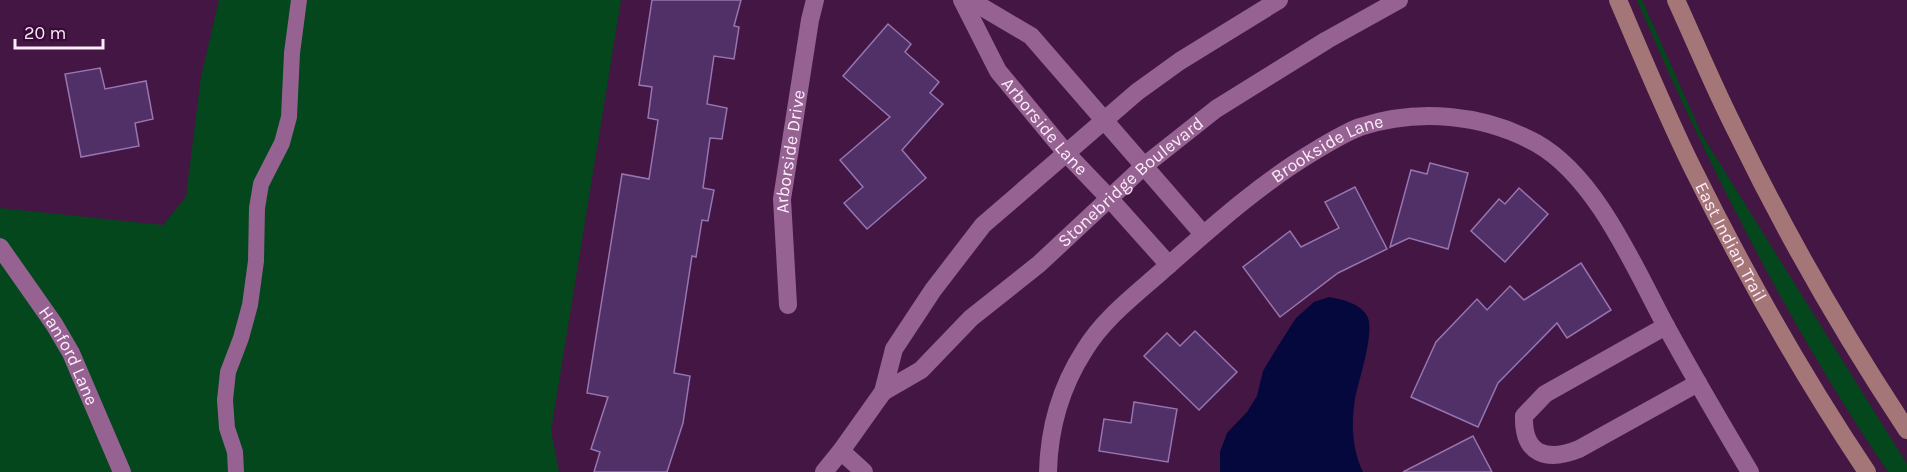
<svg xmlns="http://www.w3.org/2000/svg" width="1907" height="472" viewBox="0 0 1907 472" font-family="Karla,sans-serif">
	<rect width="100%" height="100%" fill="#441643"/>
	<!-- green -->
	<g fill="#04471c">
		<path d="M 219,0 L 621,0 L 551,431 L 559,472 L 0,472 L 0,208 L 163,225 L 186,197 L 201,77 Z"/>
		<path d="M 1637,0 L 1642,0 L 1702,135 L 1907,464 L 1907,472 L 1888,472 C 1788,324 1707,164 1637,0 Z"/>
	</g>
	<!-- water -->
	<path fill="#05083c" d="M 1329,297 C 1343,300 1357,302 1366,314 C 1377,328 1358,381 1355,399 C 1351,423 1352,450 1363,472 L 1220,472 L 1220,452 L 1227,433 L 1247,412 L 1257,396 L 1263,371 L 1278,346 L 1296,318 L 1314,302 Z"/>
	<!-- building -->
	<g fill="#503067" stroke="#9675b0" stroke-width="1.5">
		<path d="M 652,0 L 741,0 L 734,26 L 739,27 L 734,59 L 714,56 L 707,104 L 727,108 L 722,139 L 710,138 L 703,188 L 714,190 L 708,221 L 702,220 L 696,257 L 692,256 L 674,373 L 690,376 L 683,423 L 667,472 L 594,472 L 600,452 L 591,449 L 608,397 L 587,393 L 622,174 L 649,179 L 658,120 L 648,118 L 652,87 L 639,85 Z"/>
		<path d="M 888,24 L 911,44 L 905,52 L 939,82 L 930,93 L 943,104 L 902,150 L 926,178 L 867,229 L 844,203 L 863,187 L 840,160 L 890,117 L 843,76 Z"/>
		<path d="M 100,68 L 105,89 L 146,81 L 153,119 L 135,123 L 139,146 L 81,157 L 65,74 Z"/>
		<path d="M 1430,163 L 1468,173 L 1448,249 L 1409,238 L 1390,247 L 1411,170 L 1427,174 Z"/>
		<path d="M 1355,187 L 1387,249 L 1338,273 L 1280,317 L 1243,267 L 1290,231 L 1301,247 L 1339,228 L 1325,202 Z"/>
		<path d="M 1519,188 L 1548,214 L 1505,262 L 1471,231 L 1499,199 L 1505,204 Z"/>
		<path d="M 1581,263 L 1611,310 L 1567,338 L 1557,323 L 1498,383 L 1478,427 L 1411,397 L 1436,342 L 1477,299 L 1487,310 L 1510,286 L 1524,300 Z"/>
		<path d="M 1195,331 L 1237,372 L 1199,410 L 1144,356 L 1167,333 L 1180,346 Z"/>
		<path d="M 1134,402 L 1177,409 L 1168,462 L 1099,451 L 1104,419 L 1131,423 Z"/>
		<path d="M 1473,436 L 1492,472 L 1403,472 Z"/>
	</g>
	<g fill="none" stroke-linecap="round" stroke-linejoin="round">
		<!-- lane -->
		<path stroke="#956292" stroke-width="16" d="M 236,472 L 235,452 L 227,428 L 225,400 L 228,372 L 241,338 L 250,305 L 256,261 L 257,208 L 261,184 L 282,143 L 289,117 L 292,53 L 299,0"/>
		<!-- street -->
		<g stroke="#956292" stroke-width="18">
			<path id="s1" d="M 962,0 L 998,71 L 1066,153 L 1109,198 L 1169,265"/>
			<path d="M 970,0 L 1031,36 L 1203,234"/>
			<path id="s2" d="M 0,247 L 54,324 L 71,353 L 122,472"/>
			<path id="s3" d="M 788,305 L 782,199 L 810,20 L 815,0"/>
			<path d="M 1666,326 L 1545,394 L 1524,416 C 1523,455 1547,462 1579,449 L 1698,383"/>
			<path id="s4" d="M 883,392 L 921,370 L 971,318 L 1039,264 L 1144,166 L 1216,109 L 1327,40 L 1399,0"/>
			<path d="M 841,451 L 864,472"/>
			<path d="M 824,472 L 841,451 L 883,392 L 894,349 L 933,290 L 983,225 L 1137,92 L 1180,61 L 1279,0"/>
			<path id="s5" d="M 1048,472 C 1049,429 1061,387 1084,351 C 1103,319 1135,295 1162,271 C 1210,229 1258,185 1313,152 C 1328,143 1344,133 1360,127 C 1418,108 1483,114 1536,143 C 1597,177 1635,269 1667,328 C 1694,377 1722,425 1750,472"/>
		</g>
		<!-- secondary -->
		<g stroke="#a57677" stroke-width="18">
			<path id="s6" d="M 1618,0 C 1642,56 1665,112 1692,167 C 1744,272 1802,375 1867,472"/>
			<path d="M 1676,0 C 1696,44 1715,90 1737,133 C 1787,236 1844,335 1907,430"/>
		</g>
	</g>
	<g text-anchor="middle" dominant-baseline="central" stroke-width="5" stroke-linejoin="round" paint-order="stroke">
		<!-- street labels -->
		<g font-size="18" fill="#fdebfb" stroke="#390b38">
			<text stroke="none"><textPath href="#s1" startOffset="152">Arborside Lane</textPath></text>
			<text stroke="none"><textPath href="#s3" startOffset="154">Arborside Drive</textPath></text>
			<text stroke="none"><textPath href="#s5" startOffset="447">Brookside Lane</textPath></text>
			<text stroke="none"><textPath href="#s4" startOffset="326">Stonebridge Boulevard</textPath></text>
			<text stroke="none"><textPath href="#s6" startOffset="267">East Indian Trail</textPath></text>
			<text stroke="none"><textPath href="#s2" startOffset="129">Hanford Lane</textPath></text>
		</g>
	</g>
	<!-- scale -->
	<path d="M15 39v9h88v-9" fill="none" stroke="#fdebfb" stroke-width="3"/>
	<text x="24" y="39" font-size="18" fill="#fdebfb" stroke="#390b38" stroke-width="4.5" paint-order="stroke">20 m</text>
</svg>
